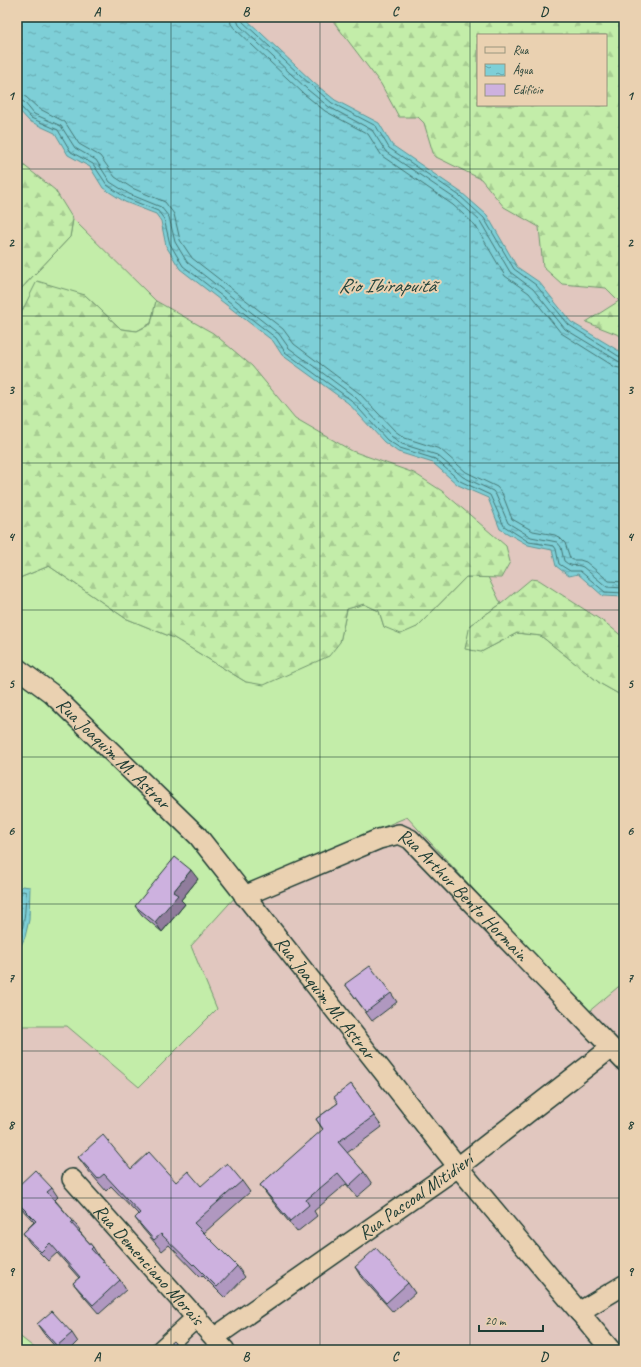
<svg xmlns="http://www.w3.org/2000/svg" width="641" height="1367" viewBox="0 0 641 1367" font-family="Caveat,sans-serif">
	<defs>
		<pattern id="forest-firs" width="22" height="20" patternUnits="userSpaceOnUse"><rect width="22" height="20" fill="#c3eda9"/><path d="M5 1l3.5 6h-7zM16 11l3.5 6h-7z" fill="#a7cc92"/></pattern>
		<pattern id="water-ripples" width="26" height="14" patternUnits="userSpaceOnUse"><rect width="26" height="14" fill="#7ecfd7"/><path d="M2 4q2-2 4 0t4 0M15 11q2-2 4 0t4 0" fill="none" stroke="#67a9af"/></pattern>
	</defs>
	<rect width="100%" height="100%" fill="#e1c7bf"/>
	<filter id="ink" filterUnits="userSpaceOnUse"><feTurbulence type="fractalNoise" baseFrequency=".025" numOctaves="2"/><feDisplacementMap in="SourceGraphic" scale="8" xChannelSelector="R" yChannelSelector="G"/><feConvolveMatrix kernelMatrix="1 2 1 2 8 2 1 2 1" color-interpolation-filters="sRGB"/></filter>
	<g filter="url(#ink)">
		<!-- grass -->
		<g fill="#c3eda9" stroke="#71956e">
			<path d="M 73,219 L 156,301 L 151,323 L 137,331 L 121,329 L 85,295 L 17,321 L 17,293 L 70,237 Z"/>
			<path d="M 49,566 L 125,618 L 174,638 L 246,682 L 340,642 L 347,609 L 364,604 L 379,611 L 384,627 L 417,627 L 466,577 L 488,577 L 501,604 L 470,625 L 481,652 L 517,633 L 541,636 L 601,684 L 624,697 L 624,982 L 587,1013 L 407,817 L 246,885 L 191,946 L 217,1009 L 139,1087 L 67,1026 L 17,1026 L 17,579 Z"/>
			<path d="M 17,1334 L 37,1350 L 17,1350 Z"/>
		</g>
		<!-- forest -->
		<g fill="url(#forest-firs)" stroke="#71956e" fill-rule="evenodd">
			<path d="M 330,17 L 624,17 L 624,337 L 586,322 L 619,301 L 606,288 L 562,284 L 543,267 L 539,227 L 504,207 L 481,179 L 434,156 L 424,123 L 418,117 L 399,117 L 381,84 ZM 478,35 L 606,35 L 606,105 L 478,105 Z"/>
			<path d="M 17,160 L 55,190 L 73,219 L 70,237 L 17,293 Z"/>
			<path d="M 37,281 L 85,295 L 121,329 L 137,331 L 151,324 L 156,301 L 213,333 L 252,366 L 295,418 L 352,451 L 414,473 L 442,491 L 506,546 L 510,562 L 501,578 L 466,577 L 417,627 L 401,634 L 384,627 L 379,611 L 364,604 L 347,609 L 340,642 L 329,656 L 264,685 L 246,682 L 174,638 L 125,618 L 49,566 L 17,579 L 17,365 L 19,358 L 17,321 Z"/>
			<path d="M 531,579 L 539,580 L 607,624 L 624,638 L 624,697 L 601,684 L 541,636 L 517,633 L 481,652 L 465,649 L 470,625 L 501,604 Z"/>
		</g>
		<!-- water -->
		<g fill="url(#water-ripples)" stroke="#589596">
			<path d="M 17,17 L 244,17 L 314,83 L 335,100 L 379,123 L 392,145 L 462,193 L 487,215 L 517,267 L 539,282 L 571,322 L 624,354 L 624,597 L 603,596 L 578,574 L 569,576 L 556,566 L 552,550 L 528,545 L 500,529 L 488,498 L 458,485 L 433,463 L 398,452 L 384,442 L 348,403 L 282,355 L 273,341 L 180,269 L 166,246 L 161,221 L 156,214 L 125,202 L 103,188 L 90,167 L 68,155 L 55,133 L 29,121 L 17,108 Z"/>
			<path d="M 22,886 L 30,887 L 29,920 L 25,937 L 17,954 L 17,891 Z"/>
		</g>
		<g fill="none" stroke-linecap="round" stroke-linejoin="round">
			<!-- shore -->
			<g stroke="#457775" stroke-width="1">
				<path d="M 230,17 L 231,24 L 235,29 L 304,94 L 325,111 L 368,134 L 382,156 L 453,205 L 475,225 L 505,276 L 529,293 L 561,333 L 615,367 L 624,369"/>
				<path d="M 236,17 L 239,25 L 308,90 L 329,107 L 372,130 L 386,152 L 457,200 L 480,221 L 510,272 L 533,289 L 565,329 L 618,361 L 624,363"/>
				<path d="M 241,17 L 243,22 L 312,86 L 332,103 L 376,126 L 389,148 L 460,196 L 484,218 L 514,269 L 536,285 L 569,325 L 620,357 L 624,358"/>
				<path d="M 17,94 L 26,97 L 38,108 L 65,122 L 79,144 L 100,156 L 115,177 L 132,188 L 165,202 L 174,214 L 180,240 L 192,258 L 283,329 L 294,344 L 359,393 L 395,431 L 405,438 L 440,449 L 466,472 L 497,487 L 502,493 L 512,519 L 533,531 L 555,535 L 560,538 L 565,543 L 570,558 L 573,560 L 580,560 L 586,562 L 609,581 L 624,582"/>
				<path d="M 17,100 L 24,102 L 34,114 L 61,126 L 75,148 L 96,160 L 110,182 L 129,194 L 161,207 L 169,217 L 175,242 L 187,262 L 279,334 L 289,348 L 355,397 L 391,436 L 402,444 L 437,455 L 463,477 L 493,491 L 496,495 L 508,523 L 531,537 L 557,542 L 561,547 L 564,561 C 574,569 574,563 583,567 L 607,587 L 624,588"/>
				<path d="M 17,105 L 21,107 L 31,118 L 58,130 L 71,152 L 93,164 L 107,185 L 126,198 L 158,211 L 164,219 L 170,244 L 183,266 L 276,338 L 285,352 L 351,400 L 387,440 L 400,448 L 435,459 L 460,481 L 490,495 L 504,526 L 529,542 L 554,546 L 556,549 L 559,564 L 570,571 L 580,571 L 605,592 L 624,593"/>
				<path d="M 17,893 L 23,891 L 26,892 C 25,911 25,927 17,945"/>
			</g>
			<defs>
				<g id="minor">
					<path id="s1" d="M 17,668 L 51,693 L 198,836 L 458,1167 L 611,1350"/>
					<path id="s2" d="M 244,896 L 379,839 L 399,834 L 410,839 L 624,1061"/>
					<path id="s3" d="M 72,1179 L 225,1350"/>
					<path d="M 579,1312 L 624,1285"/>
					<path id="s4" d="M 215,1337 L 458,1167 L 611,1048"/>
					<path d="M 161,1350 L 197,1317"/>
				</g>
			</defs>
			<!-- minor casing -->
			<use href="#minor" stroke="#1f3d34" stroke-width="22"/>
			<!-- minor -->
			<use href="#minor" stroke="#ead1b1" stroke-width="19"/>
		</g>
		<!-- wall -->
		<g fill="#b098c0" stroke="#1f3d34">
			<path d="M 198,879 L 181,900 L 185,904 L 162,932 L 142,915 L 135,906 Z"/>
			<path d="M 345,984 L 391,993 L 397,1002 L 372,1021 Z"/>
			<path d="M 351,1084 L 382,1127 L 347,1153 L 364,1172 L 372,1184 L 357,1197 L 346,1184 L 314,1211 L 317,1216 L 297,1232 L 268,1196 L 260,1185 L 323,1130 L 316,1119 L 338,1103 Z"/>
			<path d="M 78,1157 L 131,1169 L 176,1182 L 201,1186 L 242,1181 L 250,1192 L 204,1233 L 237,1266 L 245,1277 L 225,1298 L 202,1275 L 200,1277 L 169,1245 L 162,1251 L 143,1229 L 135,1218 L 139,1215 L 111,1186 L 106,1191 L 86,1168 Z"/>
			<path d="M 17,1187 L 52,1188 L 58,1197 L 55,1200 L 73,1221 L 80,1230 L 79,1231 L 93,1247 L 99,1257 L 120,1280 L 126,1290 L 99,1314 L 80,1292 L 73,1283 L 79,1278 L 57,1253 L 48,1261 L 30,1243 L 23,1233 L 34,1222 L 17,1204 Z"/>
			<path d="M 355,1267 L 408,1283 L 415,1293 L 393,1312 L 361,1277 Z"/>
			<path d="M 37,1324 L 72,1333 L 78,1342 L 70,1350 L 58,1350 L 44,1334 Z"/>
		</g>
		<!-- shaded-wall -->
		<path fill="#907c9c" stroke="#1f3d34" d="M 191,870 L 198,879 L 181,900 L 185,904 L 162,932 L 155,922 L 173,892 Z"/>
		<!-- building -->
		<g fill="#cdb1df" stroke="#1f3d34">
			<path d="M 175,857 L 191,870 L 173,892 L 178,895 L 155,922 L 135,906 Z"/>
			<path d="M 370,966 L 391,993 L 366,1012 L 345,984 Z"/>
			<path d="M 351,1084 L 374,1116 L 338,1142 L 364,1172 L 349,1186 L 338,1173 L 306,1200 L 309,1205 L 290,1221 L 260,1185 L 323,1129 L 316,1119 L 338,1103 L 334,1097 Z"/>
			<path d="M 103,1135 L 131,1169 L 149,1152 L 176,1182 L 188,1171 L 201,1186 L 227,1163 L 242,1181 L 194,1223 L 237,1266 L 217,1287 L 194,1264 L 193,1265 L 161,1234 L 154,1240 L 135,1218 L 140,1213 L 104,1174 L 98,1179 L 78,1157 Z"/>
			<path d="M 35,1170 L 52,1188 L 47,1192 L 73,1221 L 71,1223 L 93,1247 L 91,1249 L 120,1280 L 93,1305 L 73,1283 L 80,1277 L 50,1243 L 41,1252 L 23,1233 L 36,1221 L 17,1202 L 17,1187 Z"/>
			<path d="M 376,1248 L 408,1283 L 386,1303 L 355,1267 Z"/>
			<path d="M 52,1311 L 72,1333 L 57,1346 L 37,1324 Z"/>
			<path d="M 173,1341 L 181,1350 L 162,1350 Z"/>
		</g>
	</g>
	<!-- grid -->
	<path fill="none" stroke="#1f3d34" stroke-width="1" stroke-opacity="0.55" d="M 171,17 L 171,1350M 320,17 L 320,1350M 470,17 L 470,1350M 17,169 L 624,169M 17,316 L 624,316M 17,463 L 624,463M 17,610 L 624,610M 17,757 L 624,757M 17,904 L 624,904M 17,1051 L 624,1051M 17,1198 L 624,1198"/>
	<g text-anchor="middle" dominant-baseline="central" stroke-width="4" stroke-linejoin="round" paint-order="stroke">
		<!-- street labels -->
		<g font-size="19" fill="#1f3d34" stroke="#ead1b1">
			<text stroke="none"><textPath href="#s1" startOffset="129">Rua Joaquim M. Astrar</textPath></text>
			<text stroke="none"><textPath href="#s2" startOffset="256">Rua Arthur Bento Hormain</textPath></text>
			<text stroke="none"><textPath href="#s1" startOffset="453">Rua Joaquim M. Astrar</textPath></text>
			<text stroke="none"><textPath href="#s4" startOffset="245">Rua Pascoal Mitidieri</textPath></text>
			<text stroke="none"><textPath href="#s3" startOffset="115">Rua Demenciano Morais</textPath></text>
		</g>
		<!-- water labels -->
		<g font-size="20" font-style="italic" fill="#24443c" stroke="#ead1b1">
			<text x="387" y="285">Rio Ibirapuitã</text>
		</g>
	</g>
	<!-- margin -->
	<rect width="641" height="1367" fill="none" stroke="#ead1b1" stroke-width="44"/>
	<!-- legend -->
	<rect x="477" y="34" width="130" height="72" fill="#ead1b1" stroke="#99967f"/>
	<rect x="485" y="47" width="20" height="6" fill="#ead1b1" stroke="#99967f"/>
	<text x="513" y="54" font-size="12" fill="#1f3d34">Rua</text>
	<rect x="485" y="64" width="20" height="12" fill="url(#water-ripples)" stroke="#99967f"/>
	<text x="513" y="74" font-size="12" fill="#1f3d34">Água</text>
	<rect x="485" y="84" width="20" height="12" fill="#cdb1df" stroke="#99967f"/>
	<text x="513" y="94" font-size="12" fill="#1f3d34">Edifício</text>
	<!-- scale -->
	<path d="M479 1325v6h64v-6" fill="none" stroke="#1f3d34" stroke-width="2"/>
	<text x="485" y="1325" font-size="12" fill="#1f3d34" stroke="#ead1b1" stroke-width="3" paint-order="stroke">20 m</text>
	<rect x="22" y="22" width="597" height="1323" fill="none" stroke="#1f3d34" stroke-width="1.5"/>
	<g font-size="13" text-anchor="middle" font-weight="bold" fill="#1f3d34">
		<text x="97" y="16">A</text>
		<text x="246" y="16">B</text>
		<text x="395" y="16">C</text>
		<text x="544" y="16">D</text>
		<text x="11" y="100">1</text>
		<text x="630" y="100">1</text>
		<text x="11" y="247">2</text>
		<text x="630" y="247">2</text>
		<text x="11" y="394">3</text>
		<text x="630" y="394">3</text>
		<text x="11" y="541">4</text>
		<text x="630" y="541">4</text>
		<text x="11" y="688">5</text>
		<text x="630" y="688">5</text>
		<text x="11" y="835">6</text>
		<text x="630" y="835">6</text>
		<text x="11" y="982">7</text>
		<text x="630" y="982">7</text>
		<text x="11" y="1129">8</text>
		<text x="630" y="1129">8</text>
		<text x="11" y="1276">9</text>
		<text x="630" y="1276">9</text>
		<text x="97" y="1361">A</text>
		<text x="246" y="1361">B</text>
		<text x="395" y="1361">C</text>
		<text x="544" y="1361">D</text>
	</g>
</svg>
